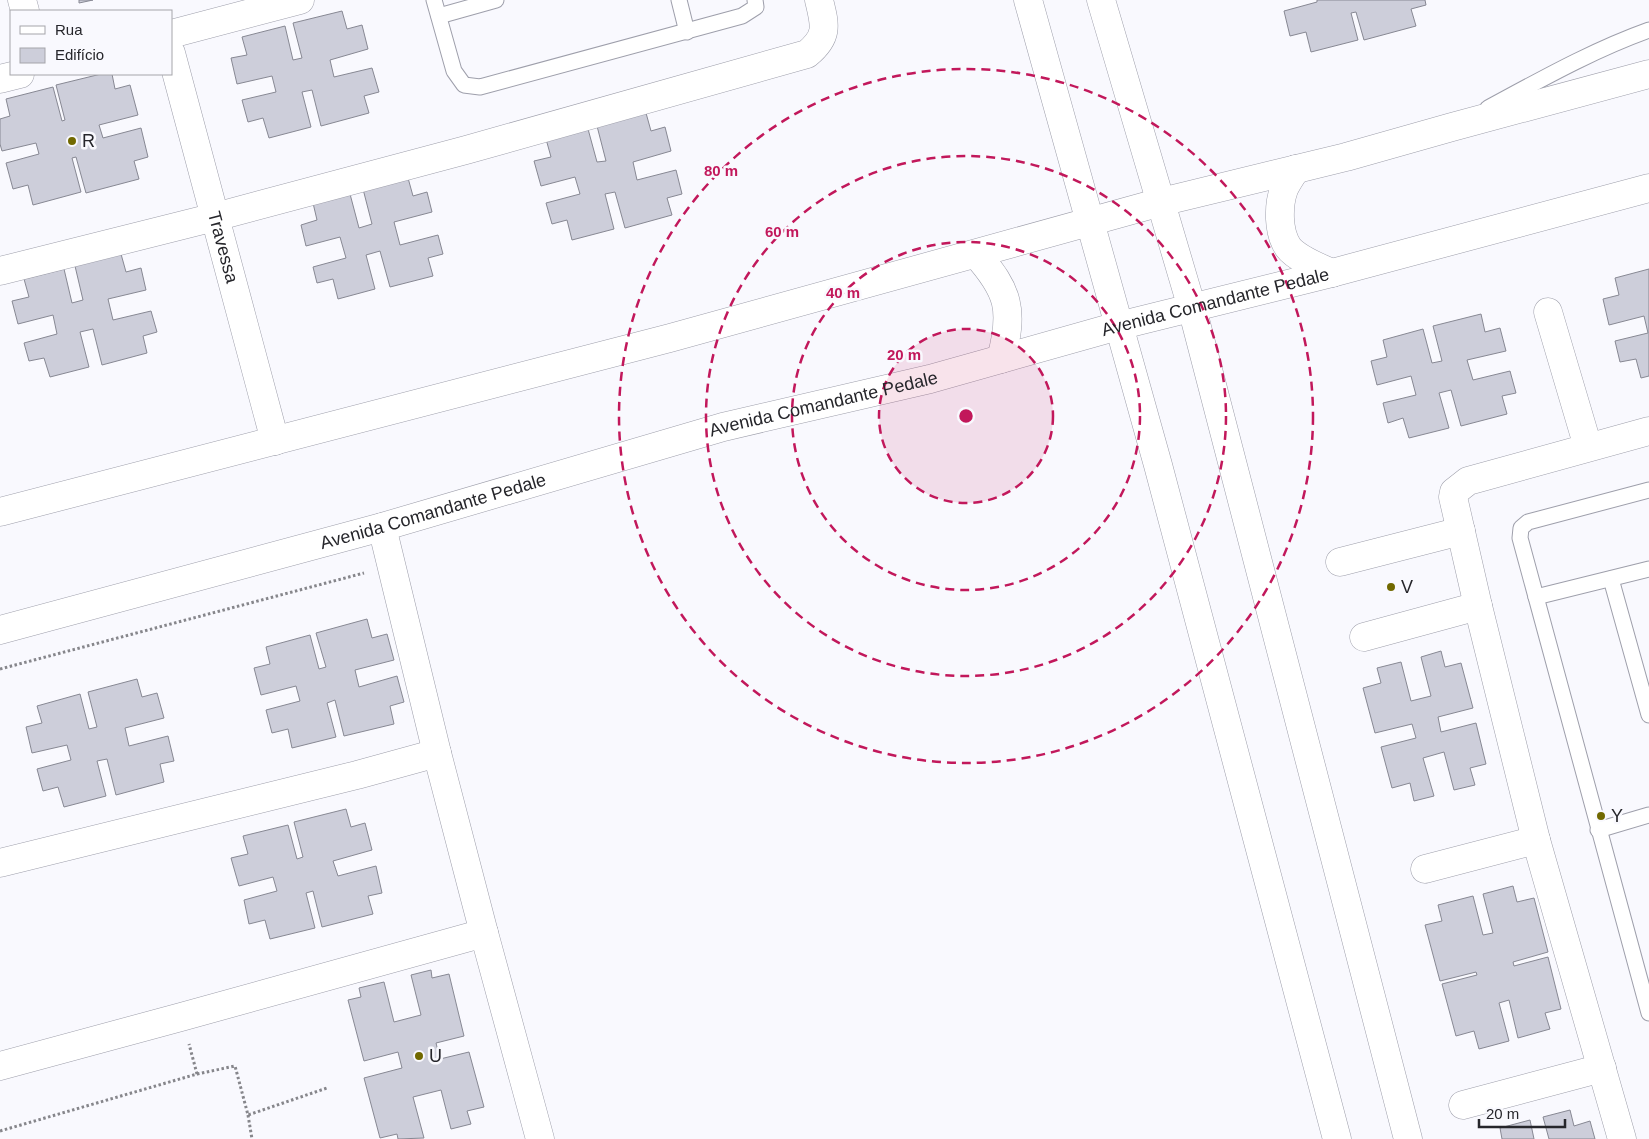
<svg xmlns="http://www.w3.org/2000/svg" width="1649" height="1139" viewBox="0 0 1649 1139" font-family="Helvetica,sans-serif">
	<rect width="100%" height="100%" fill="#f9f9fe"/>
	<!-- building -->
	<g fill="#cdceda" stroke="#878893">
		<path d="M 79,0 L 93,0 L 79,3 Z"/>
		<path d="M 1317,0 L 1425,0 L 1426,5 L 1411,9 L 1416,26 L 1364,40 L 1356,12 L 1351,13 L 1358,40 L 1311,52 L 1306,32 L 1290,36 L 1284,11 L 1317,2 Z"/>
		<path d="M 342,11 L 347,29 L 362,25 L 368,49 L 330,60 L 334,77 L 372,68 L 379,92 L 364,96 L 369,113 L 321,126 L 312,90 L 302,92 L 311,127 L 269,138 L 263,118 L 248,122 L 242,100 L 276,92 L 272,76 L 237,84 L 231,58 L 247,55 L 242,37 L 285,26 L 293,60 L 302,58 L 293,23 Z"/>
		<path d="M 101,74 L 112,74 L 115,89 L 130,85 L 138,115 L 99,125 L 103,138 L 141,128 L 148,157 L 134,161 L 139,179 L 86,193 L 76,157 L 72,158 L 81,192 L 33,205 L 28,185 L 13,189 L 6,163 L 39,154 L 36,143 L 2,151 L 0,144 L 0,119 L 10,116 L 6,99 L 53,87 L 62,121 L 65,120 L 56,85 Z"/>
		<path d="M 646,113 L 651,131 L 665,127 L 671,151 L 633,162 L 637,180 L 676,170 L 682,194 L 667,198 L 672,215 L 625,228 L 615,192 L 605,194 L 614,229 L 572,240 L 567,220 L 552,224 L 546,203 L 580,194 L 575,177 L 541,186 L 534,161 L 551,157 L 546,139 L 588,129 L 597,162 L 606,161 L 597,126 Z"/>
		<path d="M 408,178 L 413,196 L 427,192 L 432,212 L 394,222 L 400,245 L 438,235 L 443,254 L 428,258 L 433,276 L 390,287 L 380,251 L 366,255 L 375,289 L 338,299 L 333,279 L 317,283 L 313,267 L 346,258 L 340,237 L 306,246 L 301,225 L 317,220 L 313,203 L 350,194 L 359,228 L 372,224 L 363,189 Z"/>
		<path d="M 121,254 L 126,272 L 141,268 L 146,290 L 108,299 L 113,320 L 151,311 L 157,332 L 143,336 L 147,353 L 102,365 L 93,329 L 80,332 L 89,367 L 50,377 L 44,358 L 29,361 L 24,343 L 57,334 L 53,315 L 18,324 L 12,301 L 29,297 L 24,279 L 64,269 L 72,303 L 83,300 L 75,266 Z"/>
		<path d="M 1649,269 L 1649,376 L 1641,378 L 1636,359 L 1620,362 L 1615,341 L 1648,333 L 1644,316 L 1609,325 L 1603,299 L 1619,295 L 1615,278 Z"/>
		<path d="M 1481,314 L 1485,332 L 1500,328 L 1506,351 L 1467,360 L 1473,380 L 1510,371 L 1516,393 L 1502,396 L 1507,414 L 1461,426 L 1451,390 L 1439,393 L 1449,428 L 1409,438 L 1403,418 L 1388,423 L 1383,403 L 1416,395 L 1411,376 L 1377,385 L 1371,361 L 1387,357 L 1383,340 L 1423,329 L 1432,363 L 1442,361 L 1433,326 Z"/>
		<path d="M 367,619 L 372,638 L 387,634 L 394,660 L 355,670 L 359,687 L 397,676 L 404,702 L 390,706 L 394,724 L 344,736 L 335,700 L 327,703 L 336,737 L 292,748 L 288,729 L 272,733 L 266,710 L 300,701 L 296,686 L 261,695 L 254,668 L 270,664 L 266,647 L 310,635 L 319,669 L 326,667 L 316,633 Z"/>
		<path d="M 1441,651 L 1445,667 L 1461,663 L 1473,708 L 1438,717 L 1441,732 L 1476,723 L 1486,764 L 1470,768 L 1475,785 L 1454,790 L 1444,752 L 1423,758 L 1434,796 L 1414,801 L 1410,783 L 1392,788 L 1381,747 L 1416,738 L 1412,724 L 1375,733 L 1363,688 L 1381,683 L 1377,668 L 1401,662 L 1411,701 L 1431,696 L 1421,657 Z"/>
		<path d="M 137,679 L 142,697 L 157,693 L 164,718 L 125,728 L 129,746 L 168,736 L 174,761 L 160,764 L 164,782 L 116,795 L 107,759 L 97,761 L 106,796 L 64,807 L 58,787 L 43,791 L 37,769 L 71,760 L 67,745 L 32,753 L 26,727 L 42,723 L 37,706 L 80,694 L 89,729 L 97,727 L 88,692 Z"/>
		<path d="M 346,809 L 351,827 L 365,823 L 372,850 L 333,861 L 338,876 L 376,866 L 382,893 L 368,896 L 373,914 L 322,927 L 313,891 L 306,893 L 315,928 L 270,939 L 265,920 L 249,924 L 244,900 L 277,891 L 273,877 L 239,886 L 231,858 L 248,854 L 243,836 L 288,825 L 297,859 L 303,857 L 294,822 Z"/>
		<path d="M 1513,886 L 1517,902 L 1534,898 L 1548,952 L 1513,962 L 1514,966 L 1548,957 L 1561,1009 L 1545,1013 L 1550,1029 L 1518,1038 L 1509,1000 L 1499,1003 L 1509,1041 L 1479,1049 L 1474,1031 L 1456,1036 L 1442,984 L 1477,975 L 1476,972 L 1440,981 L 1425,925 L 1442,921 L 1438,905 L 1473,896 L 1483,935 L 1493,933 L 1483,894 Z"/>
		<path d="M 431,970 L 432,978 L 449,974 L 464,1036 L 436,1043 L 440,1059 L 469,1052 L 484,1107 L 467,1111 L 471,1124 L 451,1129 L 441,1090 L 413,1097 L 424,1138 L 398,1139 L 397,1134 L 380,1138 L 364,1078 L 402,1068 L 398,1052 L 364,1061 L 348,1000 L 361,997 L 359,988 L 384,982 L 394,1022 L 421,1015 L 411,975 Z"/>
		<path d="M 1570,1110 L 1574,1126 L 1590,1121 L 1595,1139 L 1549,1139 L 1543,1117 Z"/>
		<path d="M 1530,1120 L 1534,1139 L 1502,1139 L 1500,1128 Z"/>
	</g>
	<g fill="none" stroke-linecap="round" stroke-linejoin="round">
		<defs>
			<g id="service">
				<path d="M 434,0 L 454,71 L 464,85 L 480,87 L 742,16 L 756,7 L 755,0"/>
				<path d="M 679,0 L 687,32"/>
				<path d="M 439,16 L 496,0"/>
				<path d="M 1488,108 C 1540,80 1593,50 1649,30"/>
				<path d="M 1649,490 L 1528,522 L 1521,528 L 1520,538 L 1649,1013"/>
				<path d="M 1611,579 L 1649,715"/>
				<path d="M 1536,597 L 1649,569"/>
				<path d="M 1598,830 L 1649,815"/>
			</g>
			<g id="minor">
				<path d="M 22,0 L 25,11"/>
				<path d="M 171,34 L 300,0"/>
				<path id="s1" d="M 171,53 L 275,441"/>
				<path d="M 0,79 L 20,74"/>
				<path d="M 0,271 L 215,217 L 466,150 L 807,54 C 829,36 825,25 819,0"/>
				<path d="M 1548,312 L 1588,447"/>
				<path d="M 382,527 L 437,753 L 484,933"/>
				<path d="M 1340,562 L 1461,531"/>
				<path d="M 1364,637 L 1478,606"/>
				<path d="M 0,863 L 357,775 L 437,753"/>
				<path d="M 1425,869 L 1536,840"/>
				<path d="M 0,1066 L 181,1017 L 484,933 L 540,1139"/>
				<path d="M 1463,1105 L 1602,1068"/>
				<path d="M 1622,1139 L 1536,840 L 1478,606 L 1453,497 L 1454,492 L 1468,481 L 1649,431"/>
			</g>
			<g id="tertiary">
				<path d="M 1028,0 L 1158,465 L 1337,1139"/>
				<path d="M 1101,0 L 1192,308 L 1408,1139"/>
				<path d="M 1296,169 C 1292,175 1287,182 1284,189 C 1278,206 1278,232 1288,247 C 1296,258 1320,268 1332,273"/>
				<path d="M 976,254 C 1009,291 1014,310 1001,359"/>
				<path d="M 0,512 L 670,338 L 1161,202 L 1346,157 L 1452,127 L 1649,74"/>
				<path id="s2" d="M 0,630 L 382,527 L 723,427 L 930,379 L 1118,326 L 1332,273 L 1649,188"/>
			</g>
		</defs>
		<!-- service casing -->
		<use href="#service" stroke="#9e9fab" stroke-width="17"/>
		<!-- minor casing -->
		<use href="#minor" stroke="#9e9fab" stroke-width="29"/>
		<!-- tertiary casing -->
		<use href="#tertiary" stroke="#9e9fab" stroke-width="29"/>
		<!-- path -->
		<g stroke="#86868b" stroke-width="3" stroke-dasharray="2.5 2.5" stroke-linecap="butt">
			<path d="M 0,669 L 364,573"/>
			<path d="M 197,1074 L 235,1066 L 248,1115 L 327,1088"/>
			<path d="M 248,1115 L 252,1139"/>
			<path d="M 0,1131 L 197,1074 L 189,1044"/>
		</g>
		<!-- service -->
		<use href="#service" stroke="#fff" stroke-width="15"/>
		<!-- minor -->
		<use href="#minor" stroke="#fff" stroke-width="28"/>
		<!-- tertiary -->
		<use href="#tertiary" stroke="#fff" stroke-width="28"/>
	</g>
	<!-- distance rings -->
	<circle cx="966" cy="416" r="87" fill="#c2185b" fill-opacity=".12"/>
	<g fill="none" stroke="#c2185b" stroke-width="2.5" stroke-dasharray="9 6">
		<circle cx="966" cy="416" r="87"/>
		<circle cx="966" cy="416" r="174"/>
		<circle cx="966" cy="416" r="260"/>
		<circle cx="966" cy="416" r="347"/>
	</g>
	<!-- markers -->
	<g fill="#716900" stroke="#f9f9fe" stroke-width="2">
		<circle cx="72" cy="141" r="5"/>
		<circle cx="1391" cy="587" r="5"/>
		<circle cx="1601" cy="816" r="5"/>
		<circle cx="419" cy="1056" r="5"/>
	</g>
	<g text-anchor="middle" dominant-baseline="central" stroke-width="5" stroke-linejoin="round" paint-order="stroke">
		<!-- poi labels -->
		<g font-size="18" fill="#26262b" stroke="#f9f9fe" text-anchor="start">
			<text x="82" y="141">R</text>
			<text x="1401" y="587">V</text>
			<text x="1611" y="816">Y</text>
			<text x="429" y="1056">U</text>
		</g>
		<!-- street labels -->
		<g font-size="18" fill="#26262b" stroke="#f9f9fe">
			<text stroke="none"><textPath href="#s1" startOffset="201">Travessa</textPath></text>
			<text stroke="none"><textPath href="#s2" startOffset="1259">Avenida Comandante Pedale</textPath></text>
			<text stroke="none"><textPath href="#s2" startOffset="854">Avenida Comandante Pedale</textPath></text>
			<text stroke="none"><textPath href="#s2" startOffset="449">Avenida Comandante Pedale</textPath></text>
		</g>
	</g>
	<circle cx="966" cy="416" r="8" fill="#c2185b" stroke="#f9f9fe" stroke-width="2.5"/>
	<g font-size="15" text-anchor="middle" font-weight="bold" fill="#c2185b" stroke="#f9f9fe" stroke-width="5" stroke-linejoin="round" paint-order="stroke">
		<text x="721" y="176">80 m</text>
		<text x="782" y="237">60 m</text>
		<text x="843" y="298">40 m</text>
		<text x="904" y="360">20 m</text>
	</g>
	<!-- legend -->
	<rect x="10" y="10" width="162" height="65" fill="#f9f9fe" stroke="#a5a5aa"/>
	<rect x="20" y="26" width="25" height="8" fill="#ffffff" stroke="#a5a5aa"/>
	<text x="55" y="35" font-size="15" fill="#26262b">Rua</text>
	<rect x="20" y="48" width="25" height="15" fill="#cdceda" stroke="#a5a5aa"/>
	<text x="55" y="60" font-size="15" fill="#26262b">Edifício</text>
	<!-- scale -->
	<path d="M1479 1119v8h86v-8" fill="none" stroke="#26262b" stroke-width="2.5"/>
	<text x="1486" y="1119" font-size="15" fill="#26262b" stroke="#f9f9fe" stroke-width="4" paint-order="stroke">20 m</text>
</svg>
